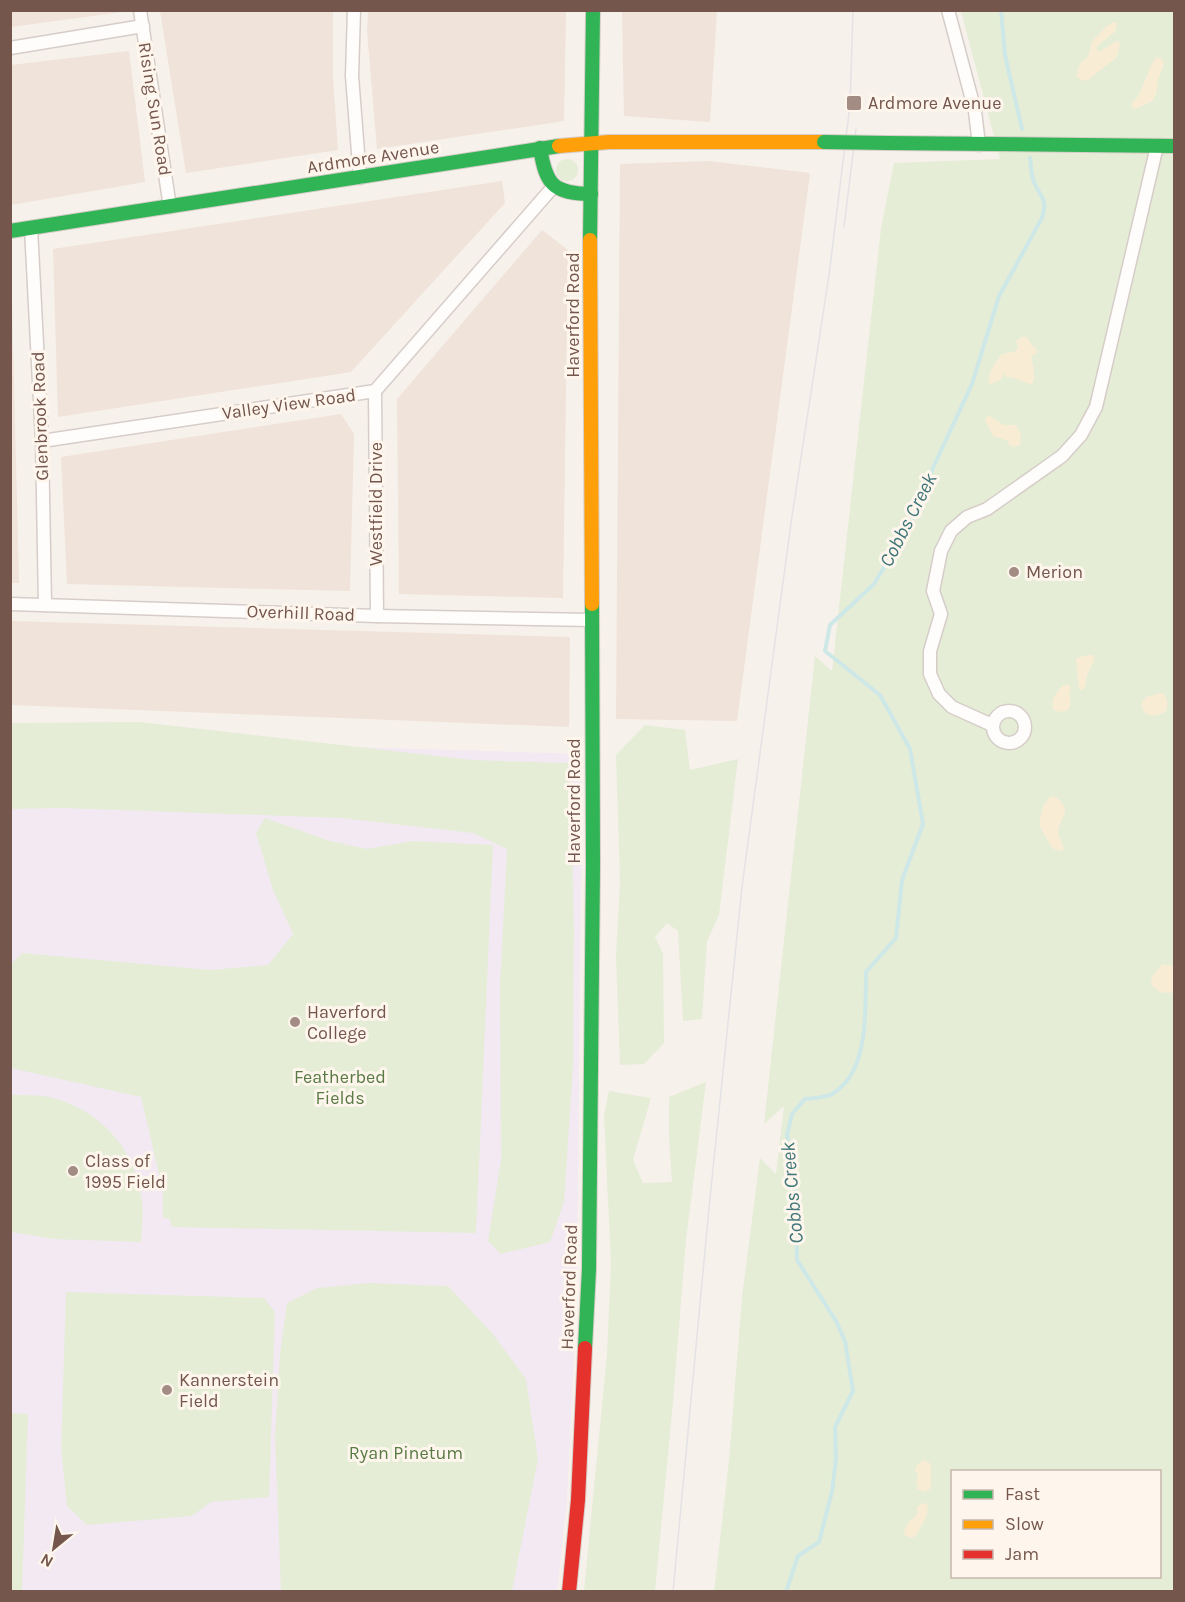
<svg xmlns="http://www.w3.org/2000/svg" width="1185" height="1602" viewBox="0 0 1185 1602" font-family="Karla,sans-serif">
	<rect width="100%" height="100%" fill="#f7f1ec"/>
	<!-- residential -->
	<g fill="#f0e3d9">
		<path d="M 122,11 L 122,12 L 11,27 L 11,11 Z"/>
		<path d="M 160,11 L 333,11 L 333,77 L 338,150 L 186,173 Z"/>
		<path d="M 368,11 L 566,11 L 564,121 L 377,149 L 367,31 Z"/>
		<path d="M 622,11 L 717,11 L 710,122 L 624,116 Z"/>
		<path d="M 129,51 L 145,182 L 11,205 L 11,65 Z"/>
		<path d="M 709,161 L 810,173 L 737,721 L 616,719 L 620,164 Z"/>
		<path d="M 502,181 L 505,203 L 351,372 L 58,417 L 53,249 Z"/>
		<path d="M 542,230 L 568,250 L 563,598 L 399,594 L 397,399 Z"/>
		<path d="M 10,260 L 11,260 L 19,583 L 10,583 Z"/>
		<path d="M 341,414 L 354,434 L 350,591 L 67,584 L 61,457 Z"/>
		<path d="M 11,621 L 570,637 L 569,727 L 11,705 Z"/>
	</g>
	<!-- education -->
	<path fill="#f2e9f3" d="M 11,737 L 582,754 L 577,1291 L 567,1500 L 557,1591 L 11,1592 Z"/>
	<!-- green -->
	<g fill="#e5edd7" fill-rule="evenodd">
		<path d="M 961,11 L 1174,11 L 1174,1591 L 714,1592 L 729,1460 L 742,1297 L 760,1158 L 776,1174 L 784,1106 L 764,1124 L 815,656 L 832,671 L 881,228 L 894,163 L 1000,159 ZM 952,1472 L 1160,1472 L 1160,1576 L 952,1576 Z"/>
		<circle cx="567" cy="170" r="11"/>
		<path d="M 140,722 L 472,760 L 568,763 L 571,801 L 574,930 L 573,1066 L 564,1202 L 550,1242 L 501,1254 L 488,1241 L 501,1160 L 500,984 L 507,849 L 473,833 L 341,818 L 63,808 L 11,809 L 11,723 Z"/>
		<path d="M 645,725 L 685,730 L 690,770 L 738,759 L 719,915 L 707,941 L 702,1019 L 683,1021 L 678,931 L 667,923 L 655,937 L 663,954 L 664,1043 L 644,1064 L 620,1065 L 616,957 L 620,882 L 616,755 Z"/>
		<path d="M 265,818 L 330,841 L 367,849 L 411,841 L 493,845 L 476,1233 L 172,1227 L 169,1218 L 163,1218 L 163,1191 L 141,1097 L 11,1068 L 11,964 L 22,953 L 210,970 L 268,965 L 293,934 L 273,890 L 256,833 Z"/>
		<path d="M 706,1082 L 686,1240 L 673,1402 L 655,1591 L 584,1591 L 607,1354 L 611,1264 L 604,1115 L 609,1091 L 651,1098 L 633,1160 L 643,1183 L 672,1182 L 669,1137 L 669,1097 Z"/>
		<path d="M 12,1095 C 24,1095 37,1095 49,1097 C 97,1108 134,1146 141,1196 C 144,1211 142,1227 141,1242 L 53,1239 L 11,1232 Z"/>
		<path d="M 369,1283 L 448,1286 L 492,1333 L 526,1379 L 538,1459 L 512,1591 L 281,1591 L 275,1435 L 280,1354 L 287,1303 L 317,1288 Z"/>
		<path d="M 66,1292 L 264,1298 L 275,1312 L 269,1497 L 211,1502 L 192,1516 L 87,1525 L 67,1506 L 61,1449 Z"/>
		<path d="M 11,1413 L 28,1414 L 22,1591 L 11,1591 Z"/>
	</g>
	<!-- sand -->
	<g fill="#f9ecd5">
		<path d="M 1114,22 L 1117,23 L 1115,32 L 1097,46 L 1097,51 L 1102,51 L 1116,41 L 1120,43 L 1117,57 L 1088,80 L 1084,81 L 1077,77 C 1077,68 1080,61 1088,57 L 1092,41 L 1107,26 Z"/>
		<path d="M 1157,57 L 1161,58 L 1164,63 C 1163,69 1159,75 1158,81 C 1156,92 1158,100 1146,104 C 1140,106 1139,109 1133,109 L 1131,104 C 1145,93 1145,70 1157,57 Z"/>
		<path d="M 1022,337 L 1027,337 L 1032,346 L 1036,348 L 1037,352 L 1031,357 C 1033,365 1036,377 1032,384 C 1025,384 1017,377 1006,377 L 1003,373 L 1001,380 L 989,384 C 987,373 996,362 1002,354 L 1014,352 L 1018,348 L 1016,341 Z"/>
		<path d="M 988,415 L 1004,425 L 1016,425 L 1021,435 L 1020,445 L 1014,447 L 1008,444 L 1009,441 L 993,436 L 985,420 Z"/>
		<path d="M 1088,655 L 1093,655 L 1095,659 L 1087,675 L 1085,687 L 1081,691 L 1079,689 L 1076,661 L 1077,658 Z"/>
		<path d="M 1063,685 L 1069,685 L 1071,688 L 1069,693 C 1074,707 1067,717 1053,709 C 1051,698 1056,693 1063,685 Z"/>
		<path d="M 1161,693 L 1164,694 L 1167,700 L 1167,710 C 1156,719 1143,718 1141,703 L 1148,696 Z"/>
		<path d="M 1050,797 L 1056,797 C 1073,811 1062,814 1058,830 C 1057,837 1063,842 1064,849 L 1059,851 L 1052,848 L 1039,825 L 1043,806 Z"/>
		<path d="M 1162,964 L 1174,966 L 1174,992 C 1163,994 1159,993 1151,984 L 1152,977 Z"/>
		<path d="M 924,1460 L 931,1464 L 931,1488 L 925,1492 L 917,1489 L 918,1486 L 916,1484 L 918,1473 L 915,1470 L 917,1465 Z"/>
		<path d="M 922,1503 L 927,1504 C 930,1518 921,1524 916,1536 L 911,1538 L 905,1535 L 904,1530 L 910,1520 C 917,1517 918,1514 917,1507 Z"/>
	</g>
	<g fill="none" stroke-linecap="round" stroke-linejoin="round">
		<!-- stream -->
		<g stroke="#cee7e7" stroke-width="4">
			<path d="M 1001,10 L 1005,55 L 1022,129"/>
			<path d="M 786,1592 L 798,1556 L 819,1542 L 832,1492 L 836,1459 L 835,1427 L 853,1391 L 845,1341 L 836,1321 L 797,1260 L 795,1184 L 787,1135 L 792,1114 L 805,1099 C 813,1098 825,1098 832,1094 C 870,1072 865,1009 866,972 L 896,938 L 902,880 L 923,824 L 910,749 L 880,695 L 825,651 L 830,625 L 874,584 L 908,528 L 932,470 L 972,384 L 999,296 L 1042,218 C 1048,198 1041,199 1034,182 C 1031,175 1031,165 1030,158"/>
		</g>
		<defs>
			<g id="street">
				<path d="M 140,10 L 170,207"/>
				<path d="M 354,10 L 352,76 L 360,178"/>
				<path d="M 948,10 L 975,111 L 979,145"/>
				<path d="M 10,48 L 143,26"/>
				<path d="M 31,228 L 42,441 L 45,605"/>
				<path d="M 375,391 L 377,616"/>
				<path d="M 42,441 L 375,391 L 553,187"/>
				<path d="M 10,604 L 377,616 L 592,620"/>
				<circle cx="1009" cy="727" r="16"/>
				<path d="M 992,725 L 952,707 L 939,694 L 930,674 L 930,651 L 941,614 L 933,591 L 941,551 L 951,531 L 967,517 L 987,509 L 1062,456 L 1081,435 L 1096,407 L 1157,146"/>
			</g>
			<g id="fast">
				<path d="M 887,143 L 1174,146"/>
				<path d="M 540,148 C 546,185 553,193 591,194"/>
				<path d="M 10,231 L 559,146"/>
				<path d="M 590,240 L 593,10"/>
				<path d="M 585,1348 L 589,1269 L 593,865 L 592,604"/>
			</g>
			<g id="slow">
				<path d="M 559,146 L 609,142 L 824,142"/>
				<path d="M 590,240 L 592,604"/>
			</g>
			<path id="jam" d="M 569,1592 L 578,1500 L 585,1348"/>
		</defs>
		<!-- street casing -->
		<use href="#street" stroke="#d6cdc8" stroke-width="15"/>
		<!-- fast casing -->
		<use href="#fast" stroke="#d6cdc8" stroke-width="16"/>
		<!-- slow casing -->
		<use href="#slow" stroke="#d6cdc8" stroke-width="16"/>
		<!-- jam casing -->
		<use href="#jam" stroke="#d6cdc8" stroke-width="16"/>
		<!-- street -->
		<use href="#street" stroke="#fefdfc" stroke-width="12"/>
		<!-- fast -->
		<use href="#fast" stroke="#30b455" stroke-width="14"/>
		<!-- slow -->
		<use href="#slow" stroke="#ff9f0a" stroke-width="14"/>
		<!-- jam -->
		<use href="#jam" stroke="#e5322d" stroke-width="14"/>
		<!-- tram -->
		<g stroke="#e4e2e5" stroke-width="1.5">
			<path d="M 844,227 L 856,129"/>
			<path d="M 673,1592 L 709,1208 L 742,887 L 791,523 L 829,275 L 850,105 L 853,10"/>
		</g>
		<defs>
			<path id="fast-bridge" d="M 824,142 L 887,143"/>
		</defs>
		<!-- fast-bridge casing -->
		<use href="#fast-bridge" stroke="#d6cdc8" stroke-width="16" stroke-linecap="butt"/>
		<!-- fast-bridge -->
		<use href="#fast-bridge" stroke="#30b455" stroke-width="14"/>
	</g>
	<!-- markers -->
	<g fill="#a28c84" stroke="#fef6ed" stroke-width="2">
		<rect x="846" y="95" width="16" height="16" rx="3"/>
		<circle cx="1014" cy="572" r="6"/>
		<circle cx="295" cy="1022" r="6"/>
		<circle cx="73" cy="1171" r="6"/>
		<circle cx="167" cy="1390" r="6"/>
	</g>
	<g text-anchor="middle" dominant-baseline="central" stroke-width="6" stroke-linejoin="round" paint-order="stroke">
		<!-- poi labels -->
		<g font-size="18" fill="#74564c" stroke="#fef6ed" text-anchor="start">
			<text x="868" y="103">Ardmore Avenue</text>
			<text x="1026" y="572">Merion</text>
			<text x="307" y="1012">Haverford<tspan x="307" dy="21">College</tspan></text>
			<text x="85" y="1161">Class of<tspan x="85" dy="21">1995 Field</tspan></text>
			<text x="179" y="1380">Kannerstein<tspan x="179" dy="21">Field</tspan></text>
		</g>
		<!-- street labels -->
		<g font-size="18" fill="#74564c" stroke="#fef6ed">
			<text transform="translate(155 109) rotate(81)">Rising Sun Road</text>
			<text transform="translate(373 157) rotate(-9)">Ardmore Avenue</text>
			<text transform="translate(573 315) rotate(-90)">Haverford Road</text>
			<text transform="translate(289 404) rotate(-8)">Valley View Road</text>
			<text transform="translate(40 416) rotate(-92)">Glenbrook Road</text>
			<text transform="translate(376 504) rotate(-90)">Westfield Drive</text>
			<text transform="translate(301 613) rotate(2)">Overhill Road</text>
			<text transform="translate(574 801) rotate(-90)">Haverford Road</text>
			<text transform="translate(569 1287) rotate(-88)">Haverford Road</text>
		</g>
		<!-- park labels -->
		<g font-size="18" fill="#597a44" stroke="#fef6ed">
			<text x="340" y="1077">Featherbed<tspan x="340" dy="21">Fields</tspan></text>
			<text x="406" y="1453">Ryan Pinetum</text>
		</g>
		<!-- water labels -->
		<g font-size="20" font-style="italic" fill="#407679" stroke="#fef6ed">
			<text transform="translate(908 520) rotate(-63)">Cobbs Creek</text>
			<text transform="translate(792 1193) rotate(-95)">Cobbs Creek</text>
		</g>
	</g>
	<!-- border -->
	<rect width="1185" height="1602" fill="none" stroke="#74564c" stroke-width="24"/>
	<!-- legend -->
	<rect x="951" y="1470" width="210" height="108" fill="#fef6ed" stroke="#c7b6ad" stroke-width="1.5"/>
	<rect x="963" y="1490" width="30" height="9" fill="#30b455" stroke="#c7b6ad" stroke-width="1.5"/>
	<text x="1005" y="1500" font-size="18" fill="#74564c">Fast</text>
	<rect x="963" y="1520" width="30" height="9" fill="#ff9f0a" stroke="#c7b6ad" stroke-width="1.5"/>
	<text x="1005" y="1530" font-size="18" fill="#74564c">Slow</text>
	<rect x="963" y="1550" width="30" height="9" fill="#e5322d" stroke="#c7b6ad" stroke-width="1.5"/>
	<text x="1005" y="1560" font-size="18" fill="#74564c">Jam</text>
	<!-- north arrow -->
	<g transform="translate(54 1548) rotate(210)" stroke="#fef6ed" stroke-width="4.5" paint-order="stroke">
	<path d="M0-4.5L10 22L0 15L-10 22Z" fill="#74564c"/>
	<text y="-9" font-size="16" font-weight="bold" text-anchor="middle" fill="#74564c">N</text>
	</g>
</svg>
